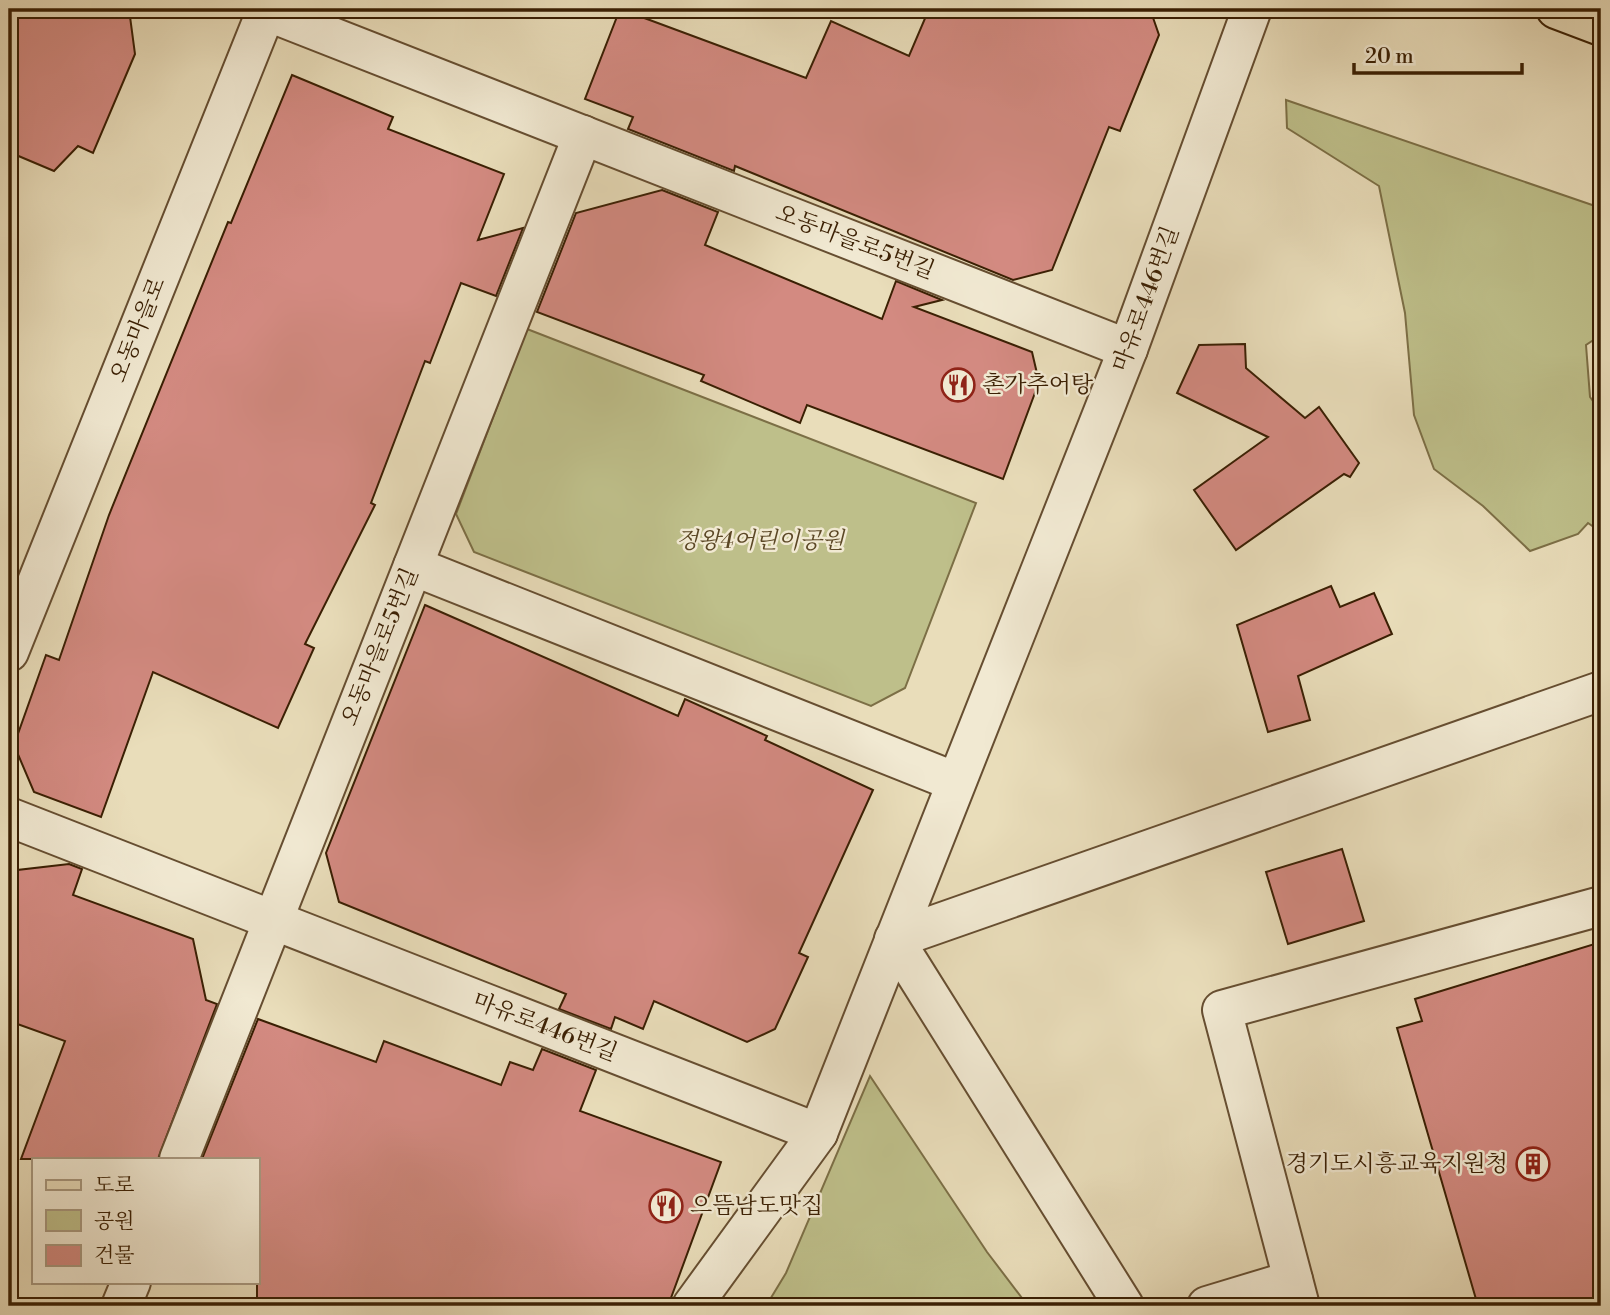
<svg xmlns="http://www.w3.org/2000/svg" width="1610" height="1315" viewBox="0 0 1610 1315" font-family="'Libre Bodoni','Noto Serif KR',serif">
	<rect width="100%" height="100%" fill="#e9ddba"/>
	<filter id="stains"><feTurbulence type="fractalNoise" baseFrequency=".00286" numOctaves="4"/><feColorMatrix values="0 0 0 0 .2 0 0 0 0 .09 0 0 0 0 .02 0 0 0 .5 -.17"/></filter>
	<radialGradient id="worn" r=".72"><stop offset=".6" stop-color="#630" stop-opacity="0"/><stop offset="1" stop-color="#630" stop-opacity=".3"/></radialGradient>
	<!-- green -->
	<g fill="#bebf8a" stroke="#7c6f46" stroke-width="2">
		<path d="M 1286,100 L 1601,208 L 1601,335 L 1586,345 L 1590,397 L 1601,412 L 1601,532 L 1588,523 L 1578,534 L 1530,551 L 1483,506 L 1434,469 L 1414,415 L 1405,313 L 1379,186 L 1287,128 Z"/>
		<path d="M 527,329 L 976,503 L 905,688 L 871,706 L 474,552 L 456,514 Z"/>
		<path d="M 870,1076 L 987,1252 L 1028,1306 L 766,1306 L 786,1273 Z"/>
	</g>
	<!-- building -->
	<g fill="#d38a81" stroke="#3a1f03" stroke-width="2">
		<path d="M 9,9 L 129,9 L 135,54 L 93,153 L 78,146 L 54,171 L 9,152 Z"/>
		<path d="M 620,9 L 806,78 L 831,21 L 909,56 L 929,9 L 1150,9 L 1159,35 L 1120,131 L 1109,127 L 1052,270 L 1013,280 L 735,166 L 734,171 L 628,129 L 633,117 L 585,99 Z"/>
		<path d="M 292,75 L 393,117 L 388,129 L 504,174 L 478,240 L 523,228 L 496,296 L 461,283 L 430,363 L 425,361 L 371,503 L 375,505 L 305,644 L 314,648 L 278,728 L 153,672 L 101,817 L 34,792 L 14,745 L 46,655 L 59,660 L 109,515 L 228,222 L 231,223 Z"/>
		<path d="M 662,190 L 718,212 L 705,245 L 882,319 L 896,281 L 942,300 L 914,307 L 1032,352 L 1039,382 L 1003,479 L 807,405 L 800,423 L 701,381 L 704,375 L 537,312 L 576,213 Z"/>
		<path d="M 1245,344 L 1246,368 L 1305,418 L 1319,407 L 1359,463 L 1350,477 L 1344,474 L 1236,550 L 1194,490 L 1268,437 L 1177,393 L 1199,345 Z"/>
		<path d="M 1331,586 L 1340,607 L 1374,593 L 1392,634 L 1298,676 L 1310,720 L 1268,732 L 1237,625 Z"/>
		<path d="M 425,605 L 678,716 L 685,699 L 767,736 L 765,740 L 873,790 L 799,953 L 808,957 L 775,1029 L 747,1042 L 654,1001 L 643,1029 L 615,1017 L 611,1029 L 559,1009 L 566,994 L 339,902 L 326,853 Z"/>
		<path d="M 1342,849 L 1364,921 L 1288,944 L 1266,872 Z"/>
		<path d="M 69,864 L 82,869 L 73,895 L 193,939 L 206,1000 L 217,1004 L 158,1159 L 21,1159 L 65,1041 L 9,1021 L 9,871 Z"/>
		<path d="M 1601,942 L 1601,1306 L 1478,1306 L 1397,1028 L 1422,1021 L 1415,999 Z"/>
		<path d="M 258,1019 L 376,1062 L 384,1041 L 501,1085 L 510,1062 L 533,1070 L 542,1049 L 596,1070 L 580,1111 L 721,1162 L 668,1306 L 257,1306 L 257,1159 L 202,1159 Z"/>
	</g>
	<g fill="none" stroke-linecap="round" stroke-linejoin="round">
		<defs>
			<g id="minor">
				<path d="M 261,9 L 1128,349"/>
				<path d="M 413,566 L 956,782"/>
				<path d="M 9,652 L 267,9"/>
				<path d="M 9,817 L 818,1133"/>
				<path d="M 179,1159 L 583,135"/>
				<path d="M 121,1306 L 131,1282"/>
				<path d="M 692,1306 L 818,1133 L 1128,349 L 1252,9"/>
				<path d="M 1124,1306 L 894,939 L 1601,691"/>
				<path d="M 1207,1306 L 1293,1280"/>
				<path d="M 1300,1306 L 1222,1010 L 1601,906"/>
			</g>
			<path id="major" d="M 1556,9 L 1601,26"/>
		</defs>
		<!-- minor casing -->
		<use href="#minor" stroke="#664e31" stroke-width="42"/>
		<!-- major casing -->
		<use href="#major" stroke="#3a1f03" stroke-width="42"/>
		<!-- minor -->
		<use href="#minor" stroke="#f1e9d2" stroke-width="38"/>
		<!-- major -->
		<use href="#major" stroke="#e9ddba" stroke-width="38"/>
	</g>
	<!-- icons -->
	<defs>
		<symbol id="restaurant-ring" viewBox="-11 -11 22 22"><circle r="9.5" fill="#f1e9d2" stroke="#8f2418" stroke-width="1.5"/><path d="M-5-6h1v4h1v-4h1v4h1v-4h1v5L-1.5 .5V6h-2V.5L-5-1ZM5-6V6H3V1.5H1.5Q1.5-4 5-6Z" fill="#8f2418"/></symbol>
		<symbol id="building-ring" viewBox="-11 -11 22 22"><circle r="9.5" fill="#f1e9d2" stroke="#8f2418" stroke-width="1.5"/><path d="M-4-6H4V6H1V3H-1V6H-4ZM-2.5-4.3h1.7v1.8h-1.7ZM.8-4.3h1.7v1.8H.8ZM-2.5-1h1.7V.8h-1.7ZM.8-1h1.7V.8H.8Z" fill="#8f2418"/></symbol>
	</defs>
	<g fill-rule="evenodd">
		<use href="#restaurant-ring" x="939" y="366" width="38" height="38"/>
		<use href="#building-ring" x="1514" y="1145" width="38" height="38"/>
		<use href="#restaurant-ring" x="647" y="1187" width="38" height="38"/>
	</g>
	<g text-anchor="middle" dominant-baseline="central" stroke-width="5" stroke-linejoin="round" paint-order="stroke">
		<!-- street labels -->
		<g font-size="23" fill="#3a1f03" stroke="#f1e9d2">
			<text transform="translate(855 242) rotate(21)">오동마을로5번길</text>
			<text transform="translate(1146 299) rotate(-70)">마유로446번길</text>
			<text transform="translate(138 330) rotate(-68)">오동마을로</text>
			<text transform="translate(380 647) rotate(-68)">오동마을로5번길</text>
			<text transform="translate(545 1027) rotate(21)">마유로446번길</text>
		</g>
		<!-- poi labels -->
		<g font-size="23" fill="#3a1f03" stroke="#f1e9d2" text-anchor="start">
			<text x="982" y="385">촌가추어탕</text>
			<text x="1508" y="1164" text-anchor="end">경기도시흥교육지원청</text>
			<text x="690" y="1206">으뜸남도맛집</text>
		</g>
		<!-- park labels -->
		<g font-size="23" font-style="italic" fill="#5b4725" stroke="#f1e9d2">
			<text x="760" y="541">정왕4어린이공원</text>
		</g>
	</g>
	<!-- margin -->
	<rect width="1610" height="1315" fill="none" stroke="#e9ddba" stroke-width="35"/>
	<rect x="10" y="10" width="1589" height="1294" fill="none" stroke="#3a1f03" stroke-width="3.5"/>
	<rect x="18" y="18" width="1575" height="1280" fill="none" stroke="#3a1f03" stroke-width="2"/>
	<!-- legend -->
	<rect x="32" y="1158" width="228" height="126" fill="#f1e9d2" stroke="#a8987f" stroke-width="2"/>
	<rect x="46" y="1180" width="35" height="10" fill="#e9ddba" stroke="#a8987f" stroke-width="2"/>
	<text x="94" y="1192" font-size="21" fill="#3a1f03">도로</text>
	<rect x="46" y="1210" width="35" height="21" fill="#bebf8a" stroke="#a8987f" stroke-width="2"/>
	<text x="94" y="1228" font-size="21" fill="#3a1f03">공원</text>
	<rect x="46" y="1245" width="35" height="21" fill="#d38a81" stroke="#a8987f" stroke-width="2"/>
	<text x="94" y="1262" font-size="21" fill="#3a1f03">건물</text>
	<!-- scale -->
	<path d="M1354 63v10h168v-10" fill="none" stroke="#3a1f03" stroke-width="3.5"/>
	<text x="1365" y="63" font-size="21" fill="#3a1f03" stroke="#f1e9d2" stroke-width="5" paint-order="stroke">20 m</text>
	<rect width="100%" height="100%" filter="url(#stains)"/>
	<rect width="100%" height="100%" fill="url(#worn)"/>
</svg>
